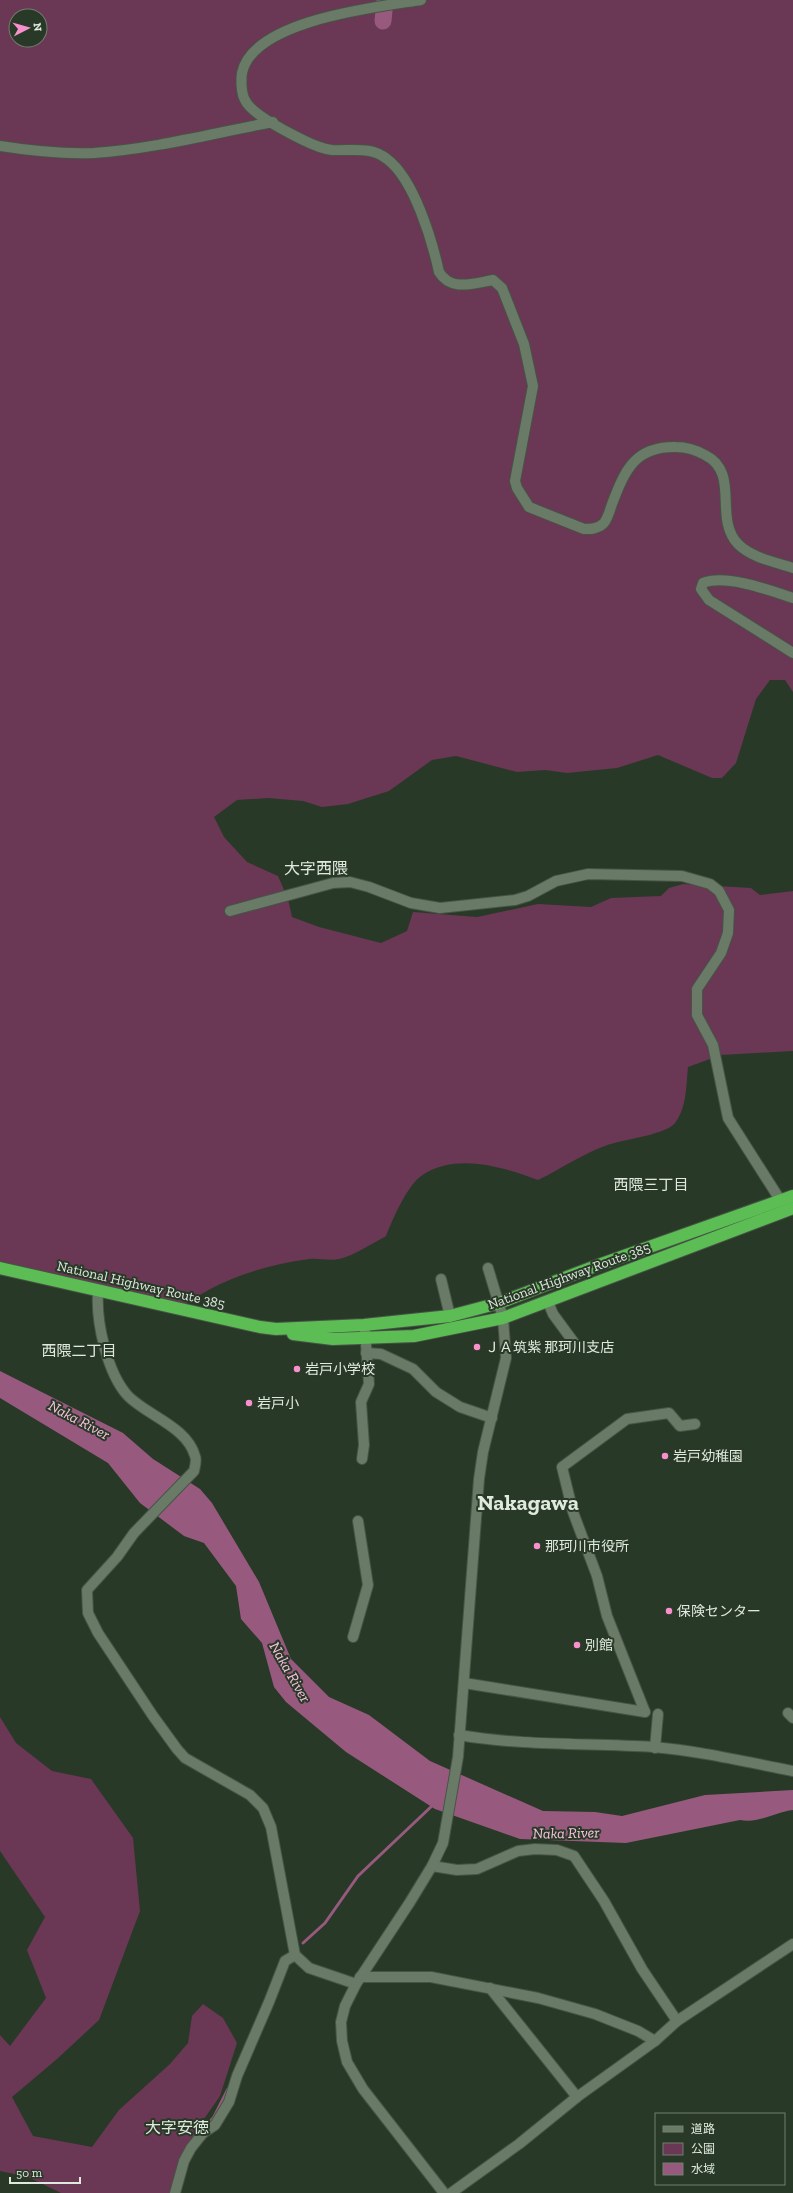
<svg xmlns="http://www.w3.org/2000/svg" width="793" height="2193" viewBox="0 0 793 2193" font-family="'Zilla Slab','Noto Sans JP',serif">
	<rect width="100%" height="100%" fill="#293927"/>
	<!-- green -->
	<g fill="#6a3755" fill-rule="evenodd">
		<path d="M 0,0 L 793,0 L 793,692 L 785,680 L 770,680 L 756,699 L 736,763 L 722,778 L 712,778 L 658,755 L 617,768 L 567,773 L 545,770 L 517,772 L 456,756 L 432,760 L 389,791 L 348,804 L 322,807 L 303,801 L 268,798 L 237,800 L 214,817 L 224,837 L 247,862 L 278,876 L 288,899 L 292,917 L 319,927 L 381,943 L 407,931 L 413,912 L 477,917 L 538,904 L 591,907 L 611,898 L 661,896 L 669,888 L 683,884 L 751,888 L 760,895 L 793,891 L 793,1051 L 721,1055 L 688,1067 C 686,1086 687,1107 675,1123 C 668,1133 630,1139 618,1142 C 589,1149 565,1167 538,1180 C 503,1167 458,1153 424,1174 C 407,1184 393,1219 386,1236 C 373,1243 353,1256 339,1259 C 330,1261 319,1258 309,1259 C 262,1266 223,1278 184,1305 L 0,1263 ZM 16,16 L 40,16 L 40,40 L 16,40 Z"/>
		<path d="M 0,1717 L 16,1743 L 52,1771 L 91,1779 L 133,1838 L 140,1911 L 99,2020 L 57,2059 L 12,2097 L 33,2136 L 92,2147 L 119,2110 L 170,2064 L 188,2043 L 192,2016 L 203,2004 L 223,2018 L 237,2043 L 220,2096 L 195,2132 L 177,2193 L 61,2193 L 28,2177 L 0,2171 L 0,2035 L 10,2046 L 46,1998 L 27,1950 L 45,1917 L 0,1851 Z"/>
	</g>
	<!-- water -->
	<path fill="#975a7e" d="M 0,1371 L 123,1433 L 153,1459 L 200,1489 L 212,1503 L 259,1582 L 291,1659 L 329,1697 L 369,1715 L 430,1761 L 543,1811 L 595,1812 L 622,1816 L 705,1795 L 793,1790 L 793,1810 C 775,1812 758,1824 740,1820 L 626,1843 L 520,1839 L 435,1809 L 346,1752 L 286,1702 L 274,1687 L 262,1643 L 241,1619 L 236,1586 L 204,1543 L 184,1536 L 140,1503 L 108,1463 L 0,1398 Z"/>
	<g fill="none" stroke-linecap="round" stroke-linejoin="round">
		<!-- stream -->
		<g stroke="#975a7e" stroke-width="3">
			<path d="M 303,1943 L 325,1923 L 358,1876 L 434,1804"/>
			<path d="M 207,2125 L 214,2117 L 228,2089"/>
		</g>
		<!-- river -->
		<path stroke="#975a7e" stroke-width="17" d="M 383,21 L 385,0"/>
		<defs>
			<g id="minor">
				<path d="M 421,0 C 377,7 253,20 242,73 C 241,80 241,93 245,100 C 251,114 287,132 301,139 C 311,144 322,149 332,150 C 352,151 371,146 387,159 C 414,179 432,240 439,272 C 451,292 474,283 493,280 L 502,288 L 524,344 L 533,386 L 515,481 L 517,488 L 529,507 L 584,529 C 591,529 598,529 604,523 C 608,518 610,510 612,504 C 625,470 635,446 676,447 C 687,447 696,450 705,455 C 741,473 713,518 738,544 C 752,558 775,562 793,568"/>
				<path d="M 0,146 C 31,151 63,154 94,153 C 154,149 214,133 273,122"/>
				<path d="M 793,598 C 769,590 726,574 703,583 L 701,589 L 709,600 L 793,653"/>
				<path d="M 230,911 L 333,883 L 350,882 L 369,887 L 411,903 L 440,908 L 515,900 L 528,896 L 556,881 L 588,874 L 682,876 L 710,884 L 719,891 L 729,910 L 728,933 L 721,953 L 697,989 L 697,1015 L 713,1045 L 728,1118 L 784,1206"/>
				<path d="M 441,1279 L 450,1316"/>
				<path d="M 98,1292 C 96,1322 107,1373 128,1396 C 148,1416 187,1427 195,1456 C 197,1460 195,1466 194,1471 L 134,1533 L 117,1557 L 87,1590 L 88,1613 L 98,1633 L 153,1716 L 177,1749 L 185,1758 L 250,1795 L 263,1808 L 271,1827 L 295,1955 L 309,1968 L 356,1984"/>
				<path d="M 548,1302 L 553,1314 L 575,1344"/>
				<path d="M 366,1353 L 381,1354 L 413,1369 L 436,1392 L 460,1407 L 492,1418"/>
				<path d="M 362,1459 L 364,1445 L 361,1402 L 369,1384 L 365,1331"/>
				<path d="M 353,1637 L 368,1585 L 358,1521"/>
				<path d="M 464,1683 L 645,1712"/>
				<path d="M 645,1712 L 607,1616 L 597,1576 L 573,1512 L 562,1467 L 627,1419 L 669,1413 L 680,1426 L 695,1424"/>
				<path d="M 788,1713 L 793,1718"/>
				<path d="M 459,1735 C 523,1746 588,1743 653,1747 C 700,1751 746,1762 793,1771"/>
				<path d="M 655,1748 L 658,1714"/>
				<path d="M 432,1866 L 457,1870 L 477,1869 L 518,1851 L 535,1849 L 557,1850 L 574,1856 L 604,1901 L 642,1969 L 677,2021"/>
				<path d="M 360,1977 L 431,1977 L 538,1998 L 595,2014 L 638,2031 L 655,2041"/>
				<path d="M 490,1988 L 577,2097"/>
				<path d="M 175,2193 L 184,2161 L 191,2148 L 203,2133 L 215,2125 L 229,2102 L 237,2076 L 269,2002 L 285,1961 L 295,1955"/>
				<path d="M 444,2193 L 363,2089 L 347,2062 L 342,2041 L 341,2022 L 345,2006 L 356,1984 L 410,1902 L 432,1866 L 443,1843 L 458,1757 L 479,1479 L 483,1452 L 506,1358 L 503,1318 L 488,1268"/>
				<path d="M 451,2193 L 519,2144 L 577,2097 L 655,2041 L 677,2021 L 793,1944"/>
			</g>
			<g id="highway">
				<path d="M 0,1268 L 260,1327 L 276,1329 L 364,1325 L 450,1316 L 499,1303 L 593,1267 L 793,1196"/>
				<path d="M 293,1334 L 333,1339 L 414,1336 L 503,1318 L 793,1208"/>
			</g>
		</defs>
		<!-- minor casing -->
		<use href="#minor" stroke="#475446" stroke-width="12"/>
		<!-- highway casing -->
		<use href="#highway" stroke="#475446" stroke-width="14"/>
		<!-- minor -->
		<use href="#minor" stroke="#697a67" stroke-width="10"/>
		<!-- highway -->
		<use href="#highway" stroke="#5bbd54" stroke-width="12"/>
	</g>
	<!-- markers -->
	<g fill="#f790cd" stroke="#293927" stroke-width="1.5">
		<circle cx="477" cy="1347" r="4"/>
		<circle cx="297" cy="1369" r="4"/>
		<circle cx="249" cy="1403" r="4"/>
		<circle cx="665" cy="1456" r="4"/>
		<circle cx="537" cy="1546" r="4"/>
		<circle cx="669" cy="1611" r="4"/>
		<circle cx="577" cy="1645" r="4"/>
	</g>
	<g text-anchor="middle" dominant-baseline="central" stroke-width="4" stroke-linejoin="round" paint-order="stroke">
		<!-- street labels -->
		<g font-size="14" fill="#dfe9de" stroke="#293927">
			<text transform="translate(569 1276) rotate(-20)">National Highway Route 385</text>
			<text transform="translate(141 1285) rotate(13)">National Highway Route 385</text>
		</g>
		<!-- poi labels -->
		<g font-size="14" fill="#dfe9de" stroke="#293927" text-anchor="start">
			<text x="485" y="1347">ＪＡ筑紫 那珂川支店</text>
			<text x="305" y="1369">岩戸小学校</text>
			<text x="257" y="1403">岩戸小</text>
			<text x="673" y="1456">岩戸幼稚園</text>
			<text x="545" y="1546">那珂川市役所</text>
			<text x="677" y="1611">保険センター</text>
			<text x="585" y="1645">別館</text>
		</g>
		<!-- neighbourhood labels -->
		<g font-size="15" fill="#dfe9de" stroke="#293927">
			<text x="651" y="1185">西隈三丁目</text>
			<text x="79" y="1351">西隈二丁目</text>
		</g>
		<!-- water labels -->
		<g font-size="15" font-style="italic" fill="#fac2e1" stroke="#293927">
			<text transform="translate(79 1420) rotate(28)">Naka River</text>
			<text transform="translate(290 1672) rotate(60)">Naka River</text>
			<text transform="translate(566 1833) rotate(-1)">Naka River</text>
		</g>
		<!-- quarter labels -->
		<g font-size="16" fill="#dfe9de" stroke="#293927">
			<text x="316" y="868">大字西隈</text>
			<text x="177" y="2127">大字安徳</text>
		</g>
		<!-- town labels -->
		<g font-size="22" font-weight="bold" fill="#dfe9de" stroke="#293927">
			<text x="528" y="1502">Nakagawa</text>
		</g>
	</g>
	<!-- legend -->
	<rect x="655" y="2113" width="130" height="72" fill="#293927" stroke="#727f70"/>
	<rect x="663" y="2126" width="20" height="6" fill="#697a67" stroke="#727f70"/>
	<text x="691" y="2133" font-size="12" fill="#dfe9de">道路</text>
	<rect x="663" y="2143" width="20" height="12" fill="#6a3755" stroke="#727f70"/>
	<text x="691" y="2153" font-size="12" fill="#dfe9de">公園</text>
	<rect x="663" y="2163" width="20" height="12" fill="#975a7e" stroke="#727f70"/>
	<text x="691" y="2173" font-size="12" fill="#dfe9de">水域</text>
	<!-- north arrow -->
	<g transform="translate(28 28) rotate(84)"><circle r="19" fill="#293927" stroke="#727f70"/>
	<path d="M0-3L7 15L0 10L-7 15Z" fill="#f790cd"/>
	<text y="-6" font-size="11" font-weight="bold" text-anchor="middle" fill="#dfe9de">N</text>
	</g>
	<!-- scale -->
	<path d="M10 2177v6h70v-6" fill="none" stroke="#dfe9de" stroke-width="2"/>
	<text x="16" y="2177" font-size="12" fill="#dfe9de" stroke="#293927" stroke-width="3" paint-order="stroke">50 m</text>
</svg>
